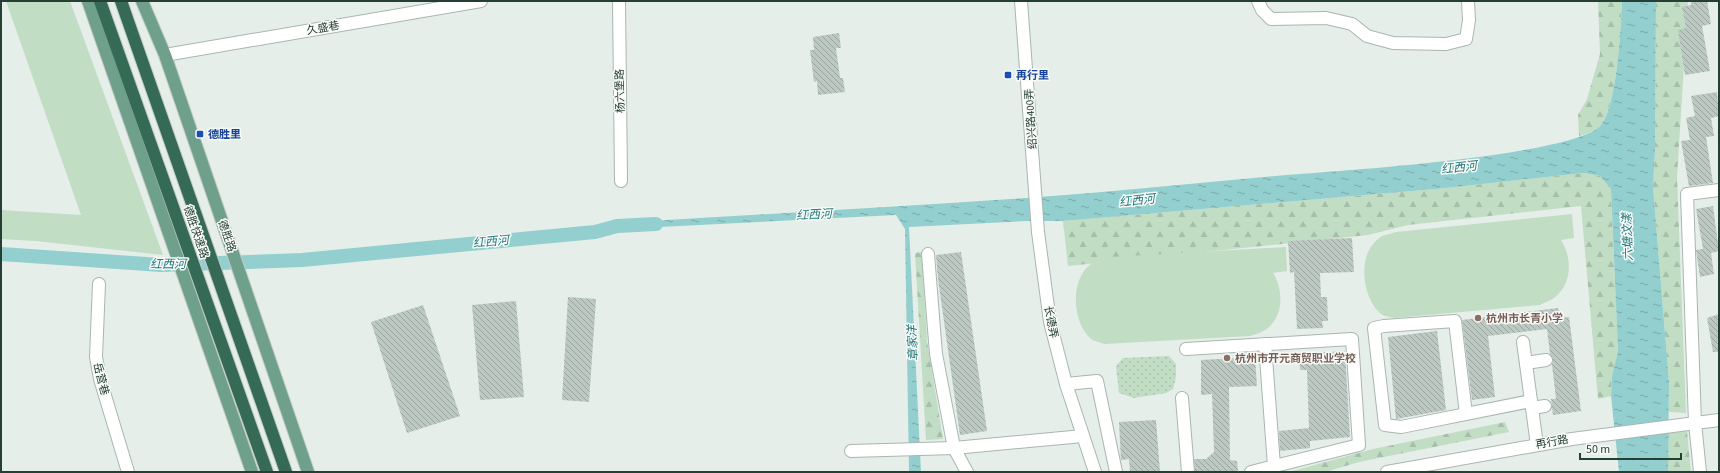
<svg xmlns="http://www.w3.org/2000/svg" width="1720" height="473" viewBox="0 0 1720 473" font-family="'Source Sans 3','Noto Sans SC',sans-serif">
	<defs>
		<pattern id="grass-dots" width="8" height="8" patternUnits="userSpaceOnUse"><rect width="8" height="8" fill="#c1ddc4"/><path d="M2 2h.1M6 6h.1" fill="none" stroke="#a6bfa9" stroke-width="1.8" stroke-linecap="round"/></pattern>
		<pattern id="forest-firs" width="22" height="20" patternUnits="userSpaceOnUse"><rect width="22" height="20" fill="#c1ddc4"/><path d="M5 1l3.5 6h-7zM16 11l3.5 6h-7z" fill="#a6bfa9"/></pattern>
		<pattern id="water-ripples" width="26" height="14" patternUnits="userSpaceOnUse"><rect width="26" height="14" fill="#93cfce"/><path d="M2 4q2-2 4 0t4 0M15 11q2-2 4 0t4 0" fill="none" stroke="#78a9a8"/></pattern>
		<pattern id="building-back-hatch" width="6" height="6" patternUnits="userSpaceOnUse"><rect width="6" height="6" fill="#bcc9c2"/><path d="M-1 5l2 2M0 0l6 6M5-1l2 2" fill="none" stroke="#99a59e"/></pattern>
	</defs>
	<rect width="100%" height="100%" fill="#e6eee9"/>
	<!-- grass -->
	<path fill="url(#grass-dots)" d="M 1169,356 L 1176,364 L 1176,377 L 1173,389 L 1166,393 L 1134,398 L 1119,393 L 1116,366 L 1123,358 Z"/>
	<!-- forest -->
	<g fill="url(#forest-firs)">
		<path d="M 1598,1 L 1622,1 C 1621,29 1617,104 1601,125 C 1596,131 1586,134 1579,136 L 1578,115 L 1587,99 L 1600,54 Z"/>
		<path d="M 1656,1 L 1688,1 L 1677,177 L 1686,413 L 1669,412 L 1669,382 L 1653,187 L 1655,150 Z"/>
		<path d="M 1584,173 L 1600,176 L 1611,189 L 1618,351 L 1612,376 L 1611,396 L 1598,399 L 1581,206 L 1408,225 L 1368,235 L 1068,266 L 1063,221 L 1436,189 Z"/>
		<path d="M 922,252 L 927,341 L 943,439 L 926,440 L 915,253 Z"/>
		<path d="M 1505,422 L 1509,432 L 1359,462 L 1325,472 L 1289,472 L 1373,449 Z"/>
		<path d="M 1687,431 L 1691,472 L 1668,472 L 1668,433 Z"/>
	</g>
	<!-- park -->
	<g fill="#c1ddc4">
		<path d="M 6,1 L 70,1 L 163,255 L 36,241 L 1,239 L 1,210 L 81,215 Z"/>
		<path d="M 1572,214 L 1574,238 L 1561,240 C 1572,257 1573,284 1554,298 C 1550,301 1545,302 1540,305 L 1394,318 C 1390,317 1383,316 1380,313 C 1362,297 1357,255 1378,239 C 1382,235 1390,234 1396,232 Z"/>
		<path d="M 1286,247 L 1287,271 L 1273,273 C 1284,290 1284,318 1265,330 C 1261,333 1255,334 1250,336 L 1104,344 C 1100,342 1093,341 1090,338 C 1072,321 1070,279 1091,264 C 1095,261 1103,259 1109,257 Z"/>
	</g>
	<!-- water -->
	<path fill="url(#water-ripples)" d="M 1622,1 L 1656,1 L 1655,150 L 1653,187 L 1669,382 L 1668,472 L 1619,472 L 1611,396 L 1612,376 L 1618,351 L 1611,189 L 1600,176 L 1584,173 L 1436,189 L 1063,221 L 1027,221 L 909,227 L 921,472 L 909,472 L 905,229 L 896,215 L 640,228 L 634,222 C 765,214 896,207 1026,198 C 1113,192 1199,183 1286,175 C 1335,171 1576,156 1601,125 C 1617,106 1621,28 1622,1 Z"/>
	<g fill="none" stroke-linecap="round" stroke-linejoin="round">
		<!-- canal -->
		<path stroke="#93cfce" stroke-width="14" d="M 1,254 L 161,265 L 302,260 L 595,232 L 617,226 L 656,224"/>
	</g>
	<!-- building -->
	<g fill="url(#building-back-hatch)">
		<path d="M 1691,1 L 1707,1 L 1711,24 L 1702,26 L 1710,71 L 1685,75 L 1678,30 L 1686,28 L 1682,7 L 1691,5 Z"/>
		<path d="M 839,33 L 841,48 L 836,48 L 840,78 L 843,78 L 845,92 L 818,95 L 817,81 L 814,82 L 810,50 L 814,50 L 813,37 Z"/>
		<path d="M 1717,92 L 1719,116 L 1711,118 L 1714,136 L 1706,137 L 1713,183 L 1689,186 L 1681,141 L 1690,140 L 1686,118 L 1695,116 L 1691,96 Z"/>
		<path d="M 1713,206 L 1719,251 L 1711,253 L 1714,274 L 1700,277 L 1696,250 L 1703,249 L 1696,209 Z"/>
		<path d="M 1352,238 L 1354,272 L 1320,273 L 1321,297 L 1327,297 L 1328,321 L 1322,321 L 1323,328 L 1297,329 L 1294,272 L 1290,273 L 1288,241 Z"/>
		<path d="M 961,252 L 987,431 L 960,435 L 938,279 L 936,255 Z"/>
		<path d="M 568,297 L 596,299 L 589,402 L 562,400 Z"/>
		<path d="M 516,301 L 524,397 L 480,400 L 472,305 Z"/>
		<path d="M 423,305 L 460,416 L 407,433 L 371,322 Z"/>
		<path d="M 1558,308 L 1560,318 L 1569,317 L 1581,411 L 1553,415 L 1551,399 L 1556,399 L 1552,365 L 1553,359 L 1550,354 L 1547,329 L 1488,336 L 1495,397 L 1472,400 L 1462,320 Z"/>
		<path d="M 1719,314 L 1719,352 L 1713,352 L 1707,318 Z"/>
		<path d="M 1437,331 L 1446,410 L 1396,419 L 1388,337 Z"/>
		<path d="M 1345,351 L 1350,437 L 1310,441 L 1310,448 L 1280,451 L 1279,431 L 1309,428 L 1307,370 L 1300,370 L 1299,354 Z"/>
		<path d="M 1255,357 L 1257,386 L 1229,387 L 1230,460 L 1237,461 L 1238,471 L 1195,472 L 1194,459 L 1206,459 L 1214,452 L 1212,394 L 1201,395 L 1201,360 Z"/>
		<path d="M 1156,420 L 1160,472 L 1130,472 L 1129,459 L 1121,460 L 1119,422 Z"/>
	</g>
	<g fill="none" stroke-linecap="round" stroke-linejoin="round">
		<defs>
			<g id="minor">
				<path d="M 619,1 L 621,181"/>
				<path d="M 1021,1 L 1038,232 L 1050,322 L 1066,384 L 1095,472"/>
				<path d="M 1258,1 L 1262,10 L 1271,19 L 1326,18 L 1352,24 L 1367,36 L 1393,43 L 1446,44 L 1466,39 L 1469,20 L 1468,1"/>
				<path d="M 165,55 L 481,1"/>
				<path d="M 928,254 L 936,354 L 954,448 L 967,472"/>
				<path d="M 99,284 L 96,357 L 100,379 L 128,472"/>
				<path d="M 1523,342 L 1537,445"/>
				<path d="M 1265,344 L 1274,466"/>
				<path d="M 1186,349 L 1352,339 L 1359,445 L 1251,472"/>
				<path d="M 1526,363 L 1546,360"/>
				<path d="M 1066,384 L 1097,381 L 1116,472"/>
				<path d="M 1182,398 L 1188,472"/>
				<path d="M 1532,408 L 1545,406"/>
				<path d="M 1466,414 L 1455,321 L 1384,326 L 1374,328 L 1385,425 L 1401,427 L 1531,401"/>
				<path d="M 851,451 L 954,448 L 1083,436"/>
				<path d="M 1387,472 L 1572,439 L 1719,420"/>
				<path d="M 1700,472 L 1695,423 L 1687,194 L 1719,190"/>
			</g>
			<g id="major">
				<path d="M 88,1 L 252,472"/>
				<path d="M 142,1 L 165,55 L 308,472"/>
			</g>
			<g id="highway">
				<path d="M 100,1 L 267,472"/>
				<path d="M 121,1 L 286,472"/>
			</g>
		</defs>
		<!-- minor casing -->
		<use href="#minor" stroke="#a9b6af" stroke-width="14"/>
		<!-- major casing -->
		<use href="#major" stroke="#c2c9c6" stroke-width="14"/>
		<!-- highway casing -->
		<use href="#highway" stroke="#c2c9c6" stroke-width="14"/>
		<!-- minor -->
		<use href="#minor" stroke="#fff" stroke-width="12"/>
		<!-- major -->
		<use href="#major" stroke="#6ea08b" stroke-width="12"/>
		<!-- highway -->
		<use href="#highway" stroke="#346a56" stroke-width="12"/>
	</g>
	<!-- markers -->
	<g fill="#1a4fb4" stroke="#f7faf8" stroke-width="1.5">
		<rect x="1004" y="71" width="8" height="8" rx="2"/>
		<rect x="196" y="130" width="8" height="8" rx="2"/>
	</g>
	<g fill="#8d6e63" stroke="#f7faf8" stroke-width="1.5">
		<circle cx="1478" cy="318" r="4"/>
		<circle cx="1227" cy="358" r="4"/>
	</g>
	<g text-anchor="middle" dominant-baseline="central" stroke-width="3" stroke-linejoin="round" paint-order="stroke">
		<!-- street labels -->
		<g font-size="11" fill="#263f34" stroke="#f7faf8">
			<text transform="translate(323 28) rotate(-10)">久盛巷</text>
			<text transform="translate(620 91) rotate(-91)">杨六堡路</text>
			<text transform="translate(1031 119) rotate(-94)">绍兴路400弄</text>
			<text transform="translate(196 232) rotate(71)">德胜快速路</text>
			<text transform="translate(227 236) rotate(71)">德胜路</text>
			<text transform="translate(1051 322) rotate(79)">长德弄</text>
			<text transform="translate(101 379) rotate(76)">岳营巷</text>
			<text transform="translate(1552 442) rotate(-10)">再行路</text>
		</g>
		<!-- transit labels -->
		<g font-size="11" font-weight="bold" fill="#164399" stroke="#f7faf8" text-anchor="start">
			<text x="1016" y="75">再行里</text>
			<text x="208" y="134">德胜里</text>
		</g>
		<!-- education labels -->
		<g font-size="11" font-weight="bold" fill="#785e54" stroke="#f7faf8" text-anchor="start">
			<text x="1486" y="318">杭州市长青小学</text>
			<text x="1235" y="358">杭州市开元商贸职业学校</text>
		</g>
		<!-- water labels -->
		<g font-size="12" font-style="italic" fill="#237878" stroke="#f7faf8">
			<text transform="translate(1459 168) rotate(-6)">红西河</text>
			<text transform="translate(1137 201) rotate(-6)">红西河</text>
			<text transform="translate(814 215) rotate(-3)">红西河</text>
			<text transform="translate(1628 237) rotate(-92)">六塘汶漾</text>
			<text transform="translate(491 242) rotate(-5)">红西河</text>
			<text x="168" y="264">红西河</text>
			<text transform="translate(913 343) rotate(-92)">章家洋</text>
		</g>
	</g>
	<!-- border -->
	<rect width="1720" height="473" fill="none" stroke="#263f34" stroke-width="4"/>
	<!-- scale -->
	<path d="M1580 453v6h101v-6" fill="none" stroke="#263f34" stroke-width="2"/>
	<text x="1586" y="453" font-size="12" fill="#263f34" stroke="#f7faf8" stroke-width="3" paint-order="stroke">50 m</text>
</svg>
